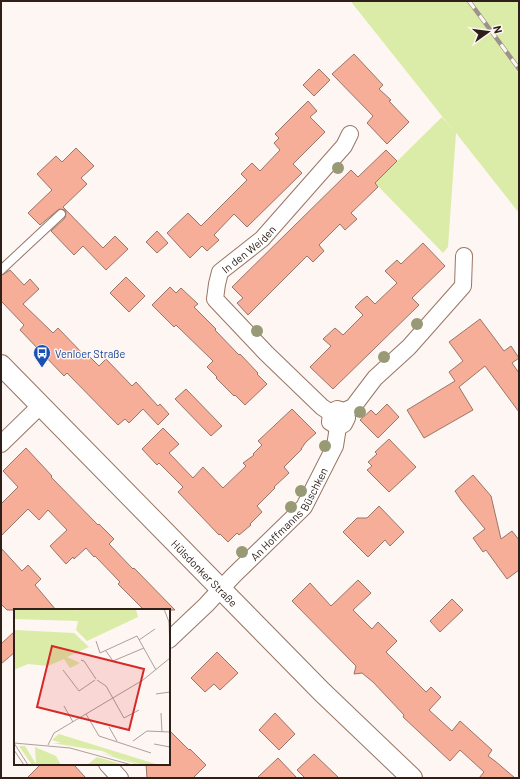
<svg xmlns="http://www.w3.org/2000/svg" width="520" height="779" viewBox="0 0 520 779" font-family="Barlow,sans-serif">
	<rect width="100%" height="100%" fill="#fef6f2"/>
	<!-- green -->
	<path fill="#dbeca8" d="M 352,1 L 519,1 L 519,213 L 456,133 L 448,247 L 443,253 L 375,183 L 442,117 L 453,130 L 352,3 Z"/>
	<!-- building -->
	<g fill="#f7ae98" stroke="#9a756a">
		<path d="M 354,54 L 383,85 L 379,89 L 391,100 L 389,101 L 409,122 L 387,144 L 367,123 L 373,116 L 332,74 Z"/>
		<path d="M 319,69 L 330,80 L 314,96 L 303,85 Z"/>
		<path d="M 308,101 L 317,111 L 310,117 L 325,132 L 293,164 L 302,173 L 247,227 L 234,214 L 214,235 L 219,240 L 207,251 L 202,246 L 190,258 L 167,233 L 188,213 L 201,226 L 247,180 L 241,174 L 252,163 L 260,171 L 280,150 L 274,143 L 279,138 L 275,134 Z"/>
		<path d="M 76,148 L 94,166 L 81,178 L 87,184 L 63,207 L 103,248 L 115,236 L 128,249 L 106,270 L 83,246 L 74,255 L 51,231 L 65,218 L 66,213 L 65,210 L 60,209 L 58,210 L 40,225 L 28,213 L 52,190 L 37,174 L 56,156 L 62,162 Z"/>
		<path d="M 386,150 L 397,161 L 375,183 L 378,187 L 351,213 L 357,219 L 345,230 L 340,224 L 319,245 L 324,251 L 313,262 L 307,256 L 248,315 L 237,303 L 243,298 L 232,287 L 351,170 L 358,177 Z"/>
		<path d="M 157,231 L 168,243 L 157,253 L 146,242 Z"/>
		<path d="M 423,243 L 445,266 L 412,298 L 419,305 L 333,389 L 310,367 L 331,346 L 323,339 L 335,328 L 343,335 L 363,315 L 355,307 L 361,301 L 367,296 L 375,304 L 397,283 L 385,271 L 397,260 L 401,264 Z"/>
		<path d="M 10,270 L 24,285 L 30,279 L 39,289 L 23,304 L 53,333 L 58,328 L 85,356 L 87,354 L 99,366 L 106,359 L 132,386 L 136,382 L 158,406 L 160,404 L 169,414 L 158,425 L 143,409 L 129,423 L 125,419 L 118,425 L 67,373 L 64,376 L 20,330 L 24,325 L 1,301 L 1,275 L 4,274 Z"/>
		<path d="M 126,277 L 145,296 L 129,312 L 110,293 Z"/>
		<path d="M 170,287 L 176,293 L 181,288 L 198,304 L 194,307 L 216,329 L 215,330 L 239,355 L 240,354 L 258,373 L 257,374 L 267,384 L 245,405 L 235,395 L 234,396 L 216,378 L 217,377 L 207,367 L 213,361 L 176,325 L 174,327 L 152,305 Z"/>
		<path d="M 480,319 L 504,351 L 511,346 L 519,358 L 512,363 L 519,373 L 519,412 L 485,366 L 459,387 L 473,410 L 424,438 L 407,410 L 455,381 L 449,372 L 463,361 L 449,342 Z"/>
		<path d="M 186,389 L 222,426 L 211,436 L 175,399 Z"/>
		<path d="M 387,404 L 399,417 L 378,438 L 360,420 L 371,410 L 376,415 Z"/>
		<path d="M 292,409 L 316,433 L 306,442 L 301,449 L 302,449 L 284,467 L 289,473 L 274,487 L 275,488 L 257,506 L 262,512 L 250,524 L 251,525 L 239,535 L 237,533 L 228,542 L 220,534 L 219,535 L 178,492 L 183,487 L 159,463 L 157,465 L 142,449 L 163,428 L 179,444 L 169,453 L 193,478 L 203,467 L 223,488 L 246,466 L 243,463 L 254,455 L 253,454 L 262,445 L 258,441 Z"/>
		<path d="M 389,439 L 416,467 L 389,492 L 367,470 L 372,466 L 368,462 L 377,454 L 375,452 Z"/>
		<path d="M 26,448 L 52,476 L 51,477 L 98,525 L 99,524 L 114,539 L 109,544 L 133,569 L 134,568 L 175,610 L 144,610 L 118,584 L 120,582 L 95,556 L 94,557 L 86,548 L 74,559 L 73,557 L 66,564 L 50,546 L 67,530 L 48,510 L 39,520 L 28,509 L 1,536 L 1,504 L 18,487 L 3,471 Z"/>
		<path d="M 473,475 L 491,496 L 501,539 L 512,531 L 519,540 L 519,570 L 507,579 L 486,550 L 483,552 L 473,538 L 485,529 L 461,500 L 455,491 Z"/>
		<path d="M 379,506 L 404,532 L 390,546 L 385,540 L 368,557 L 343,532 L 357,518 L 367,518 Z"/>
		<path d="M 1,548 L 22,571 L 28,565 L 41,579 L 35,585 L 56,610 L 7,610 L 1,604 Z"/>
		<path d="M 358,580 L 371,593 L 353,610 L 372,629 L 378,622 L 397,641 L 386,652 L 426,692 L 431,687 L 441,697 L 429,710 L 452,731 L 460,721 L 492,750 L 488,756 L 495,761 L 515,778 L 479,778 L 484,772 L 460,750 L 450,761 L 403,717 L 404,715 L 373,682 L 362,673 L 354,674 L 356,666 L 292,601 L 310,583 L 331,606 Z"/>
		<path d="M 452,599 L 463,610 L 440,632 L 430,621 Z"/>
		<path d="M 15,631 L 15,652 L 1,664 L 1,644 Z"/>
		<path d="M 217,652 L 238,673 L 220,690 L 214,684 L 205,692 L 191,678 Z"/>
		<path d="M 275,713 L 295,734 L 279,750 L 259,730 Z"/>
		<path d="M 169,730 L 189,750 L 190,749 L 206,765 L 193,778 L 147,778 L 146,764 L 169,764 Z"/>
		<path d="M 314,754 L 339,778 L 305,778 L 297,770 Z"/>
		<path d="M 278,758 L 297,778 L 257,778 Z"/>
		<path d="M 41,764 L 73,764 L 86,778 L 27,778 Z"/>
	</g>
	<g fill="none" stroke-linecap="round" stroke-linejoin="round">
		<defs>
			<path id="service" d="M 1,270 L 61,214"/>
			<g id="minor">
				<path d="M 344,411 L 347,418 L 344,424 L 338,427 L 330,422 L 331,413 L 337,409 L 344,411 L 353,407 L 375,378 L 409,347 L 463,286 L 464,256"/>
				<path id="s1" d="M 331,413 L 322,407 L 266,353 L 215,299 L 217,284 L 220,272 L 262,239 L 344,146 L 350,134"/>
				<path d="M 1,444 L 41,405"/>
				<path id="s2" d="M 169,640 L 206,605 L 233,576 L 304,507 L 335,446 L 338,427"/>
				<path d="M 107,764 L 120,778"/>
			</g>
			<g id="tertiary">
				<path id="s3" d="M 1,365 L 322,692 L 412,778"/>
			</g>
		</defs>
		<!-- service casing -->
		<use href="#service" stroke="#977665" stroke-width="10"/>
		<!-- minor casing -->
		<use href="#minor" stroke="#977665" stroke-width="18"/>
		<!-- tertiary casing -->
		<use href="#tertiary" stroke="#977665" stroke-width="22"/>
		<!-- service -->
		<use href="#service" stroke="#fff" stroke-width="8"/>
		<!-- minor -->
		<use href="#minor" stroke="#fff" stroke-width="16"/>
		<!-- tertiary -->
		<use href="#tertiary" stroke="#fff" stroke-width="20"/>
		<defs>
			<path id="rail" d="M 469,1 L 519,69"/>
		</defs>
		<!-- rail casing -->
		<use href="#rail" stroke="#9d928d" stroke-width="4.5"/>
		<!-- rail -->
		<use href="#rail" stroke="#fef6f2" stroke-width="3" stroke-dasharray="9" stroke-linecap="butt"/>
	</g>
	<!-- trees -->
	<g fill="#979a75">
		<circle cx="338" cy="168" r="6"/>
		<circle cx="417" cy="324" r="6"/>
		<circle cx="257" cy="331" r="6"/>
		<circle cx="384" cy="357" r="6"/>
		<circle cx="360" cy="412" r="6"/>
		<circle cx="325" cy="446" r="6"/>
		<circle cx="301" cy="491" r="6"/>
		<circle cx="291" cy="507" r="6"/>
		<circle cx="242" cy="552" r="6"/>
	</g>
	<!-- icons -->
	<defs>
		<symbol id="bus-pin" viewBox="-11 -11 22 30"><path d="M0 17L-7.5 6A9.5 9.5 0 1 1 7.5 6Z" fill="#1a4fb4" stroke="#fef6f2"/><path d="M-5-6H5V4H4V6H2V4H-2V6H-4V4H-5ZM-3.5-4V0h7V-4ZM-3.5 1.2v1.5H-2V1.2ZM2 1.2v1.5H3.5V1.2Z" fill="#fff"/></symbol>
	</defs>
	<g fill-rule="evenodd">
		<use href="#bus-pin" x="32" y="343" width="20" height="27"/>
	</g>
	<g text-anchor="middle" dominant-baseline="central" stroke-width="3" stroke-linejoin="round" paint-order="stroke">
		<!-- street labels -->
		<g font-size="11" fill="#2e2019" stroke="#fef6f2">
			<text stroke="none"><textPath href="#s1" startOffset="227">In den Weiden</textPath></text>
			<text stroke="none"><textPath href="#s2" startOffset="175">An Hoffmanns Büschken</textPath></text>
			<text stroke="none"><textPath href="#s3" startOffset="291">Hülsdonker Straße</textPath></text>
		</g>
		<!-- transit labels -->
		<g font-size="11" fill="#164399" stroke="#fef6f2" text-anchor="start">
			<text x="55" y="353">Venloer Straße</text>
		</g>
	</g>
	<!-- overview -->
	<g transform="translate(14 609)">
		<rect width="156" height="156" fill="#fef6f2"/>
		<path d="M 0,0 L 62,0 L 63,3 L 63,0 L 122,0 L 124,8 L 73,32 L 62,21 L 64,12 L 0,10 ZM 0,15 L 1,21 L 60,24 L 75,38 L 53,48 L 66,54 L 56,59 L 50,50 L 34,57 L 14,55 L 0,61 ZM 47,123 L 45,125 L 145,156 L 128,156 L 101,147 L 126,156 L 124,156 L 87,144 L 100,147 L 88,142 L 38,134 L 47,134 L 38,131 ZM 5,137 L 11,137 L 22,155 L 21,138 L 42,147 L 47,156 L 18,156 ZM 83,148 L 111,156 L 73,156 Z" fill="#dbeca8"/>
		<path fill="none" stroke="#aba09b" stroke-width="1" d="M 150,0 L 155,13M 155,13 L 156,41M 125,31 L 141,20M 82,32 L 86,44 L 123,27 L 142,61M 92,42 L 99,52 L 130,39M 67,51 L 70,52 L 82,70M 49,61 L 65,82 L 81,71M 83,71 L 92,77 L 110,109 L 125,101M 142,85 L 156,83M 50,97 L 59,113M 147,104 L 148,123M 72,105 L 85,127 L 137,144M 95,118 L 103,132M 119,132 L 133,122 L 156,123M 0,134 L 56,139 L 118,156M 0,134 L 14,156M 140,135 L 156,138M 34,136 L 40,124 L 129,71 L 156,49M 0,141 L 10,156"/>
		<path fill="#d62828" fill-opacity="0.15" stroke="#d62828" stroke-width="2" d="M 38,37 L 130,60 L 115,121 L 23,98 Z"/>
		<rect width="156" height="156" fill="none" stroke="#2e2019" stroke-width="2"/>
	</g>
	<!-- border -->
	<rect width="520" height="779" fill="none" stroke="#2e2019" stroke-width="4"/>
	<!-- north arrow -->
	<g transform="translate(488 32) rotate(76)" stroke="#fef6f2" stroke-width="3" paint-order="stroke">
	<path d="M0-3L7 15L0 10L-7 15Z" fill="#2e2019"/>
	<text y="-6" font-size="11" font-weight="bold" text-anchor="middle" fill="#2e2019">N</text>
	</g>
</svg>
